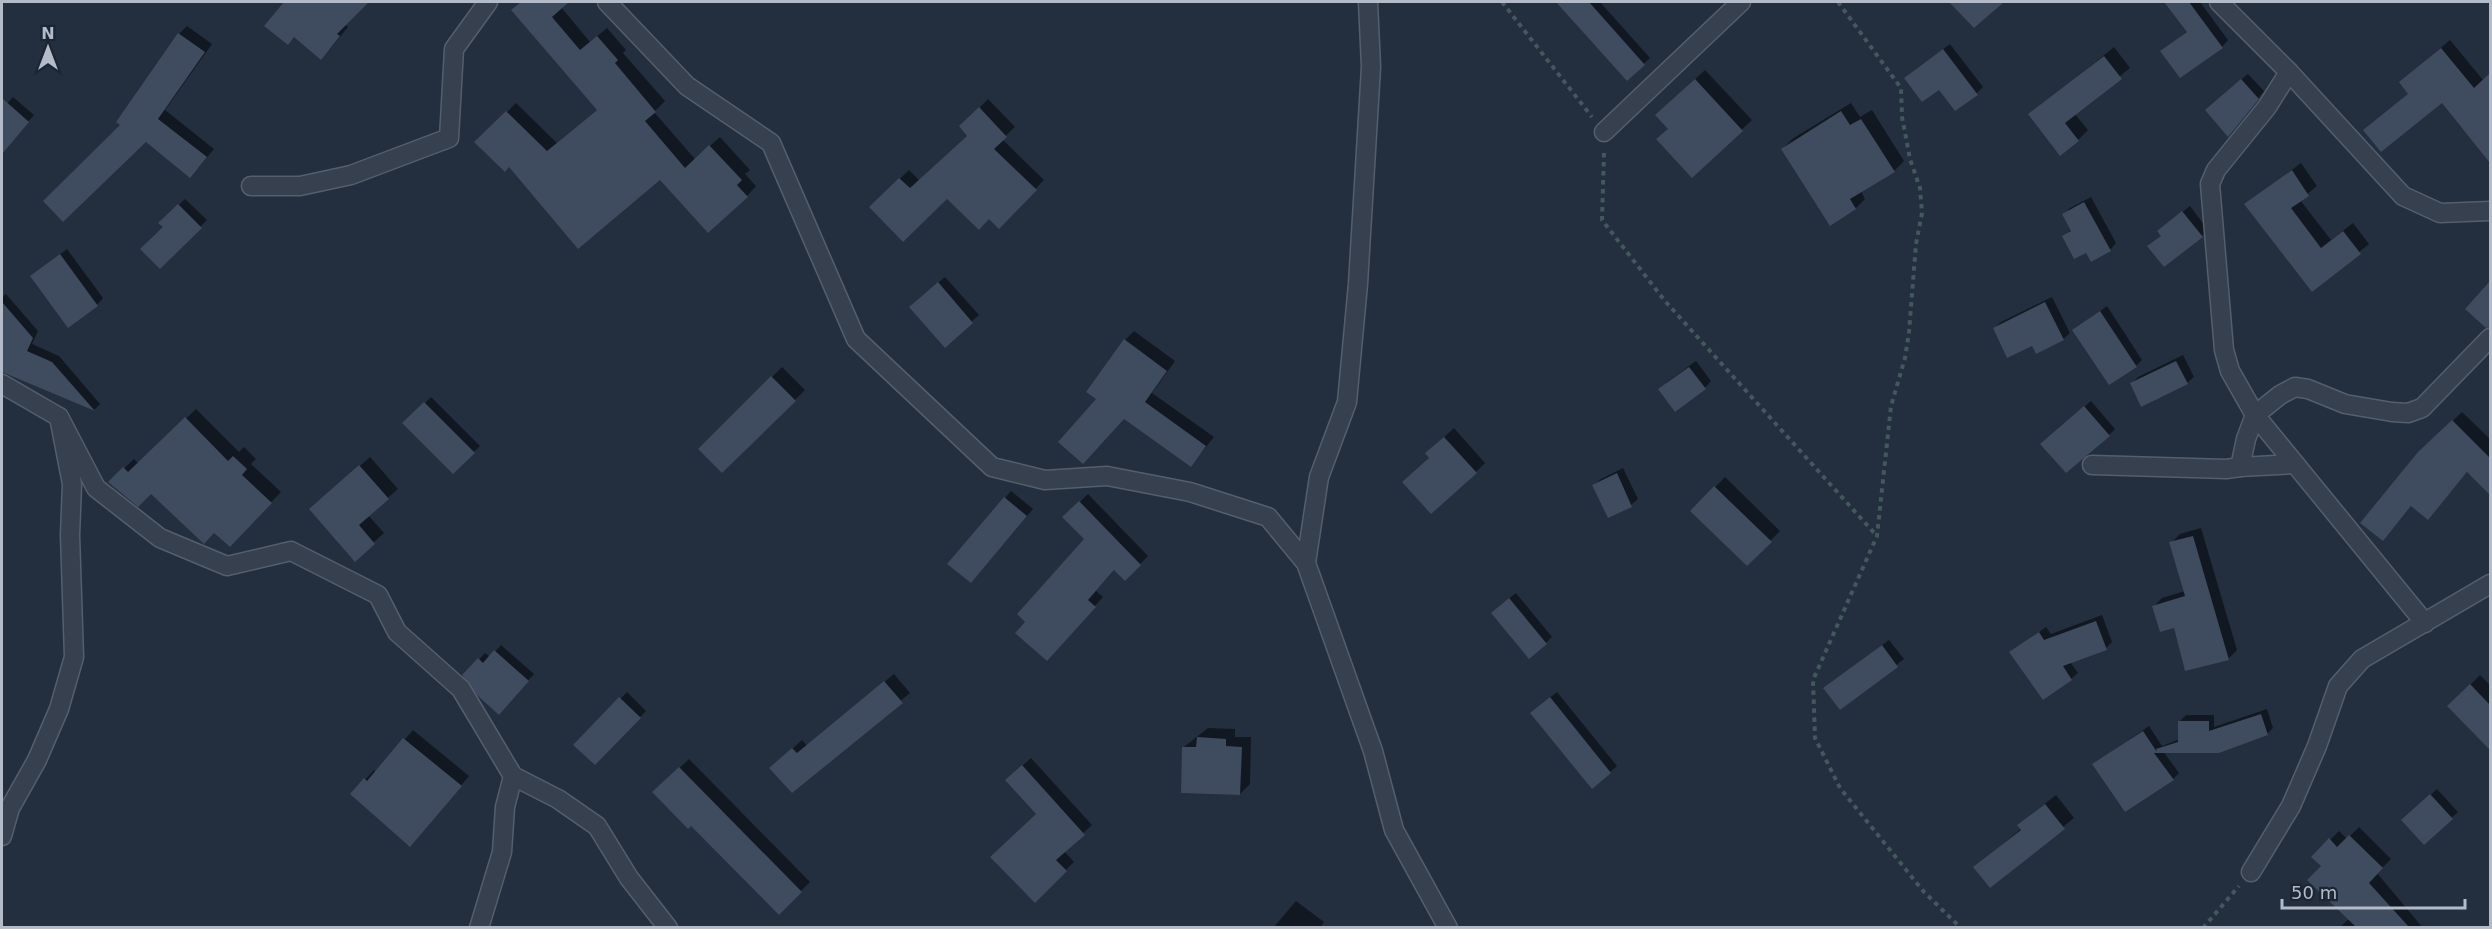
<svg xmlns="http://www.w3.org/2000/svg" width="2492" height="929" viewBox="0 0 2492 929" font-family="'DejaVu Sans',sans-serif">
	<rect width="100%" height="100%" fill="#232e3e"/>
	<!-- shadow -->
	<g fill="#0007">
		<path d="M 286,2 L 367,2 L 345,24 L 348,27 L 330,49 L 266,26 Z"/>
		<path d="M 521,2 L 566,2 L 561,7 L 590,42 L 607,28 L 626,50 L 623,53 L 665,101 L 654,112 L 695,159 L 720,137 L 750,170 L 745,174 L 756,186 L 747,196 L 660,178 L 509,165 L 477,142 L 516,103 L 557,143 L 598,109 L 513,10 Z"/>
		<path d="M 1558,2 L 1600,2 L 1650,58 L 1627,79 Z"/>
		<path d="M 1951,2 L 2001,2 L 1974,26 Z"/>
		<path d="M 2176,2 L 2200,2 L 2228,40 L 2222,47 L 2162,51 L 2188,31 L 2170,7 Z"/>
		<path d="M 187,26 L 212,44 L 165,110 L 214,149 L 198,168 L 146,140 L 123,125 L 179,34 Z"/>
		<path d="M 2450,40 L 2483,80 L 2490,74 L 2490,161 L 2442,101 L 2409,93 L 2401,82 Z"/>
		<path d="M 1950,44 L 1983,87 L 1977,93 L 1939,88 L 1912,72 Z"/>
		<path d="M 2114,47 L 2130,68 L 2074,113 L 2088,130 L 2078,140 L 2030,115 Z"/>
		<path d="M 1705,70 L 1752,120 L 1692,176 L 1669,128 L 1667,106 Z"/>
		<path d="M 2248,74 L 2264,91 L 2234,128 L 2213,104 Z"/>
		<path d="M 13,97 L 34,115 L 2,152 L 2,109 Z"/>
		<path d="M 988,99 L 1015,127 L 1002,139 L 1044,180 L 999,226 L 989,217 L 947,197 L 871,207 L 909,170 L 920,181 L 969,135 L 961,126 Z"/>
		<path d="M 1851,103 L 1860,117 L 1872,110 L 1904,161 L 1894,171 L 1861,191 L 1865,199 L 1856,208 L 1783,149 L 1792,139 Z"/>
		<path d="M 2301,163 L 2317,186 L 2300,200 L 2331,240 L 2353,223 L 2369,244 L 2312,290 L 2246,204 Z"/>
		<path d="M 2091,197 L 2116,243 L 2110,250 L 2087,251 L 2064,237 L 2072,229 L 2064,215 L 2070,208 Z"/>
		<path d="M 185,199 L 207,220 L 160,267 L 165,227 L 160,223 Z"/>
		<path d="M 2190,206 L 2208,230 L 2202,236 L 2162,235 L 2165,225 Z"/>
		<path d="M 67,249 L 103,298 L 97,305 L 32,276 Z"/>
		<path d="M 945,277 L 979,315 L 945,345 L 917,300 Z"/>
		<path d="M 2490,284 L 2490,324 L 2489,326 L 2467,309 Z"/>
		<path d="M 6,294 L 38,331 L 32,344 L 59,356 L 100,404 L 94,410 L 13,375 L 2,361 L 2,297 Z"/>
		<path d="M 2052,297 L 2070,333 L 2063,339 L 2032,344 L 1994,328 L 2001,322 Z"/>
		<path d="M 2107,306 L 2142,360 L 2136,366 L 2074,330 Z"/>
		<path d="M 1134,331 L 1175,361 L 1152,393 L 1214,437 L 1191,465 L 1098,398 L 1125,340 Z"/>
		<path d="M 2183,355 L 2194,377 L 2187,383 L 2132,383 L 2138,377 Z"/>
		<path d="M 1696,361 L 1711,381 L 1705,388 L 1666,383 Z"/>
		<path d="M 782,367 L 805,390 L 722,471 L 700,449 Z"/>
		<path d="M 431,397 L 480,446 L 453,472 L 405,423 Z"/>
		<path d="M 2091,401 L 2115,429 L 2109,435 L 2048,438 Z"/>
		<path d="M 196,409 L 239,452 L 244,447 L 256,459 L 251,464 L 281,492 L 230,545 L 215,531 L 151,492 L 110,482 L 134,459 L 139,464 Z"/>
		<path d="M 2462,412 L 2490,439 L 2490,493 L 2468,471 L 2428,518 L 2412,505 L 2392,529 L 2419,453 Z"/>
		<path d="M 1454,428 L 1485,463 L 1476,472 L 1431,457 L 1437,444 Z"/>
		<path d="M 370,457 L 398,489 L 368,515 L 384,533 L 355,559 L 321,500 Z"/>
		<path d="M 1623,468 L 1638,499 L 1631,505 L 1609,516 L 1594,485 L 1601,479 Z"/>
		<path d="M 1725,477 L 1780,531 L 1747,564 L 1692,511 Z"/>
		<path d="M 1011,491 L 1033,509 L 977,575 L 949,564 Z"/>
		<path d="M 1088,494 L 1148,556 L 1125,579 L 1115,569 L 1096,591 L 1103,597 L 1055,650 L 1086,539 L 1064,517 Z"/>
		<path d="M 2201,528 L 2237,650 L 2228,659 L 2175,626 L 2154,606 L 2162,598 L 2185,591 L 2171,543 L 2180,534 Z"/>
		<path d="M 1516,593 L 1552,637 L 1546,643 L 1499,606 Z"/>
		<path d="M 2102,615 L 2112,642 L 2106,648 L 2070,662 L 2078,673 L 2071,679 L 2011,652 L 2046,627 L 2051,634 Z"/>
		<path d="M 1889,640 L 1904,659 L 1840,708 L 1832,682 Z"/>
		<path d="M 501,645 L 534,674 L 506,706 L 464,675 L 485,653 L 490,657 Z"/>
		<path d="M 894,674 L 910,693 L 792,791 L 780,760 L 802,740 L 807,746 Z"/>
		<path d="M 2480,675 L 2490,685 L 2490,748 L 2449,706 Z"/>
		<path d="M 627,692 L 646,711 L 595,763 L 576,745 Z"/>
		<path d="M 1557,692 L 1617,766 L 1592,787 L 1538,707 Z"/>
		<path d="M 2267,709 L 2273,728 L 2267,734 L 2163,751 L 2179,773 L 2173,779 L 2094,764 L 2149,726 L 2162,746 L 2180,739 L 2180,721 L 2186,715 L 2214,715 L 2214,727 Z"/>
		<path d="M 1208,728 L 1235,729 L 1235,737 L 1251,737 L 1250,784 L 1240,794 L 1184,747 Z"/>
		<path d="M 413,730 L 469,776 L 418,836 L 352,794 L 374,770 L 376,773 Z"/>
		<path d="M 1031,758 L 1092,825 L 1064,851 L 1074,862 L 1035,900 L 1038,814 L 1015,772 Z"/>
		<path d="M 689,759 L 810,882 L 779,913 L 691,824 L 654,792 Z"/>
		<path d="M 2437,789 L 2458,812 L 2451,818 L 2410,814 Z"/>
		<path d="M 2056,795 L 2074,818 L 1990,886 L 1975,867 L 2022,828 L 2019,826 L 2029,816 Z"/>
		<path d="M 2359,827 L 2391,859 L 2377,873 L 2423,928 L 2339,928 L 2349,919 L 2323,866 L 2313,857 L 2339,831 L 2347,839 Z"/>
		<path d="M 1296,901 L 1324,922 L 1320,928 L 1273,928 Z"/>
	</g>
	<!-- building -->
	<g fill="#3f4b5e">
		<path d="M 284,2 L 369,2 L 337,34 L 340,36 L 321,60 L 294,37 L 288,45 L 264,26 Z"/>
		<path d="M 521,2 L 569,2 L 552,17 L 580,50 L 597,36 L 618,60 L 615,63 L 656,112 L 645,121 L 685,168 L 709,145 L 742,180 L 737,185 L 748,197 L 708,233 L 660,180 L 578,249 L 509,167 L 505,172 L 474,142 L 506,111 L 547,151 L 597,110 L 511,10 Z"/>
		<path d="M 1556,2 L 1589,2 L 1645,65 L 1627,81 Z"/>
		<path d="M 1949,2 L 2004,2 L 1974,28 Z"/>
		<path d="M 2164,2 L 2189,2 L 2223,48 L 2180,78 L 2160,51 L 2187,32 Z"/>
		<path d="M 178,33 L 205,52 L 158,119 L 207,157 L 190,178 L 146,142 L 63,222 L 43,201 L 120,125 L 116,122 Z"/>
		<path d="M 2441,48 L 2474,88 L 2490,73 L 2490,163 L 2442,103 L 2381,152 L 2363,130 L 2408,94 L 2399,82 Z"/>
		<path d="M 1943,49 L 1978,95 L 1955,111 L 1939,90 L 1922,102 L 1904,78 Z"/>
		<path d="M 2104,56 L 2122,79 L 2065,123 L 2079,141 L 2060,156 L 2028,114 Z"/>
		<path d="M 1695,79 L 1743,131 L 1692,178 L 1656,139 L 1668,129 L 1655,115 Z"/>
		<path d="M 2241,79 L 2259,99 L 2228,137 L 2205,110 Z"/>
		<path d="M 2,98 L 29,122 L 2,154 Z"/>
		<path d="M 979,107 L 1007,137 L 994,149 L 1037,190 L 999,229 L 989,219 L 979,230 L 947,199 L 903,242 L 869,207 L 899,178 L 910,188 L 967,136 L 959,126 Z"/>
		<path d="M 1841,111 L 1850,125 L 1861,119 L 1895,172 L 1850,199 L 1856,209 L 1830,226 L 1781,149 Z"/>
		<path d="M 2292,170 L 2309,196 L 2291,208 L 2321,248 L 2343,231 L 2361,254 L 2312,292 L 2244,204 Z"/>
		<path d="M 2084,202 L 2111,251 L 2091,262 L 2086,253 L 2074,259 L 2062,236 L 2071,231 L 2062,214 Z"/>
		<path d="M 178,204 L 202,228 L 160,269 L 140,249 L 163,227 L 158,223 Z"/>
		<path d="M 2182,211 L 2203,237 L 2164,267 L 2147,246 L 2161,236 L 2157,231 Z"/>
		<path d="M 60,254 L 98,306 L 68,328 L 30,276 Z"/>
		<path d="M 2490,281 L 2490,327 L 2486,328 L 2465,309 Z"/>
		<path d="M 938,282 L 973,323 L 945,348 L 909,307 Z"/>
		<path d="M 2,302 L 33,338 L 27,351 L 52,362 L 95,411 L 2,372 Z"/>
		<path d="M 2045,302 L 2064,340 L 2036,354 L 2032,346 L 2007,358 L 1993,328 Z"/>
		<path d="M 2100,311 L 2137,367 L 2109,385 L 2072,330 Z"/>
		<path d="M 1124,339 L 1167,371 L 1145,402 L 1206,446 L 1191,467 L 1124,419 L 1083,464 L 1058,442 L 1096,399 L 1086,392 Z"/>
		<path d="M 2176,361 L 2188,384 L 2141,407 L 2130,383 Z"/>
		<path d="M 1689,367 L 1706,389 L 1675,412 L 1658,389 Z"/>
		<path d="M 771,376 L 796,401 L 722,473 L 698,449 Z"/>
		<path d="M 424,402 L 475,453 L 453,474 L 402,423 Z"/>
		<path d="M 2084,406 L 2110,436 L 2066,473 L 2040,444 Z"/>
		<path d="M 185,417 L 228,461 L 233,456 L 247,469 L 242,475 L 272,503 L 230,547 L 214,533 L 204,544 L 151,494 L 138,507 L 108,482 L 123,467 L 128,472 Z"/>
		<path d="M 2452,420 L 2490,458 L 2490,495 L 2467,472 L 2428,520 L 2411,506 L 2383,541 L 2360,523 L 2418,452 Z"/>
		<path d="M 1444,437 L 1477,473 L 1431,514 L 1402,482 L 1429,458 L 1425,453 Z"/>
		<path d="M 359,465 L 389,499 L 359,525 L 375,544 L 355,562 L 309,509 Z"/>
		<path d="M 1617,473 L 1632,507 L 1608,518 L 1592,485 Z"/>
		<path d="M 1714,486 L 1772,542 L 1747,566 L 1690,511 Z"/>
		<path d="M 1004,497 L 1027,516 L 971,583 L 947,564 Z"/>
		<path d="M 1079,501 L 1141,565 L 1125,581 L 1114,570 L 1088,600 L 1096,607 L 1047,661 L 1015,633 L 1025,622 L 1017,614 L 1084,539 L 1062,517 Z"/>
		<path d="M 2193,536 L 2229,660 L 2185,671 L 2174,628 L 2160,632 L 2152,606 L 2185,596 L 2169,542 Z"/>
		<path d="M 1509,598 L 1547,644 L 1529,659 L 1491,613 Z"/>
		<path d="M 2096,621 L 2107,650 L 2063,666 L 2072,680 L 2043,700 L 2009,652 L 2039,632 L 2044,640 Z"/>
		<path d="M 1882,645 L 1898,667 L 1840,710 L 1823,688 Z"/>
		<path d="M 494,650 L 529,681 L 499,715 L 478,696 L 462,675 L 478,658 L 483,663 Z"/>
		<path d="M 884,681 L 903,703 L 792,793 L 769,768 L 792,748 L 797,753 Z"/>
		<path d="M 2470,684 L 2490,705 L 2490,750 L 2447,706 Z"/>
		<path d="M 619,697 L 641,718 L 595,765 L 573,745 Z"/>
		<path d="M 1550,697 L 1611,773 L 1592,789 L 1530,713 Z"/>
		<path d="M 2261,714 L 2268,735 L 2219,753 L 2154,753 L 2174,780 L 2125,812 L 2092,764 L 2143,731 L 2157,752 L 2156,749 L 2178,742 L 2178,721 L 2209,721 L 2209,731 Z"/>
		<path d="M 1197,737 L 1226,739 L 1226,746 L 1242,747 L 1240,795 L 1181,793 L 1182,747 L 1196,747 Z"/>
		<path d="M 403,738 L 462,786 L 410,847 L 350,794 L 364,778 L 367,781 Z"/>
		<path d="M 1022,765 L 1085,835 L 1056,860 L 1067,871 L 1035,903 L 990,857 L 1036,814 L 1005,780 Z"/>
		<path d="M 679,767 L 802,892 L 779,915 L 691,826 L 688,829 L 652,792 Z"/>
		<path d="M 2430,794 L 2453,819 L 2424,845 L 2401,820 Z"/>
		<path d="M 2045,804 L 2065,829 L 1990,888 L 1973,867 L 2021,830 L 2017,825 Z"/>
		<path d="M 2349,835 L 2383,868 L 2369,883 L 2409,927 L 2356,927 L 2307,880 L 2321,866 L 2311,857 L 2329,838 L 2337,847 Z"/>
	</g>
	<g fill="none" stroke-linecap="round" stroke-linejoin="round">
		<defs>
			<g id="street">
				<path d="M 607,2 L 687,86 L 771,143 L 856,339 L 992,467 L 1045,480 L 1107,476 L 1190,492 L 1268,517 L 1306,563 L 1373,751 L 1394,830 L 1448,928"/>
				<path d="M 2219,2 L 2289,72 L 2403,196 L 2440,213 L 2490,211"/>
				<path d="M 2289,72 L 2267,107 L 2216,170 L 2210,184 L 2224,350 L 2230,371 L 2255,415 L 2425,623"/>
				<path d="M 1604,132 L 1741,2"/>
				<path d="M 251,186 L 300,186 L 351,175 L 449,138 L 454,49 L 488,2"/>
				<path d="M 2,384 L 59,417 L 72,484 L 70,535 L 74,657 L 59,709 L 37,760 L 10,808 L 2,836"/>
				<path d="M 59,417 L 96,488 L 160,538 L 227,566 L 291,551 L 378,595 L 397,632 L 461,689 L 513,776 L 558,799 L 597,826 L 629,878 L 668,928"/>
				<path d="M 2092,465 L 2226,469 L 2240,467 L 2246,439 L 2255,415 L 2280,395 L 2295,387 L 2308,389 L 2345,404 L 2392,412 L 2408,413 L 2422,408 L 2490,338"/>
				<path d="M 2240,467 L 2295,464"/>
				<path d="M 1306,563 L 1319,477 L 1347,402 L 1358,284 L 1371,67 L 1368,2"/>
				<path d="M 2251,872 L 2291,806 L 2317,746 L 2338,686 L 2362,659 L 2490,584"/>
				<path d="M 479,928 L 502,852 L 505,807 L 513,776"/>
			</g>
		</defs>
		<!-- street casing -->
		<use href="#street" stroke="#555e6c" stroke-width="21"/>
		<!-- path -->
		<g stroke="#43585c" stroke-width="4" stroke-dasharray="4.5 4.5" stroke-linecap="butt">
			<path d="M 1502,2 L 1592,117"/>
			<path d="M 1838,2 L 1901,88 L 1902,117 L 1910,159 L 1920,188 L 1922,213 L 1916,244 L 1909,332 L 1905,358 L 1891,406 L 1877,536 L 1813,680 L 1815,738 L 1840,788 L 1924,892 L 1961,928"/>
			<path d="M 1604,153 L 1602,220 L 1665,301 L 1876,535"/>
			<path d="M 2203,928 L 2239,886"/>
		</g>
		<!-- street -->
		<use href="#street" stroke="#37404e" stroke-width="18"/>
	</g>
	<!-- border -->
	<rect width="2492" height="929" fill="none" stroke="#b3bbc9" stroke-width="6"/>
	<!-- north arrow -->
	<g transform="translate(48 48)" stroke="#1c2533" stroke-width="4.5" paint-order="stroke">
	<path d="M0-4.5L10 22L0 15L-10 22Z" fill="#b3bbc9"/>
	<text y="-9" font-size="16" font-weight="bold" text-anchor="middle" fill="#b3bbc9">N</text>
	</g>
	<!-- scale -->
	<path d="M2282 899v9h183v-9" fill="none" stroke="#b3bbc9" stroke-width="3"/>
	<text x="2291" y="899" font-size="18" fill="#b3bbc9" stroke="#1c2533" stroke-width="4.5" paint-order="stroke">50 m</text>
</svg>
